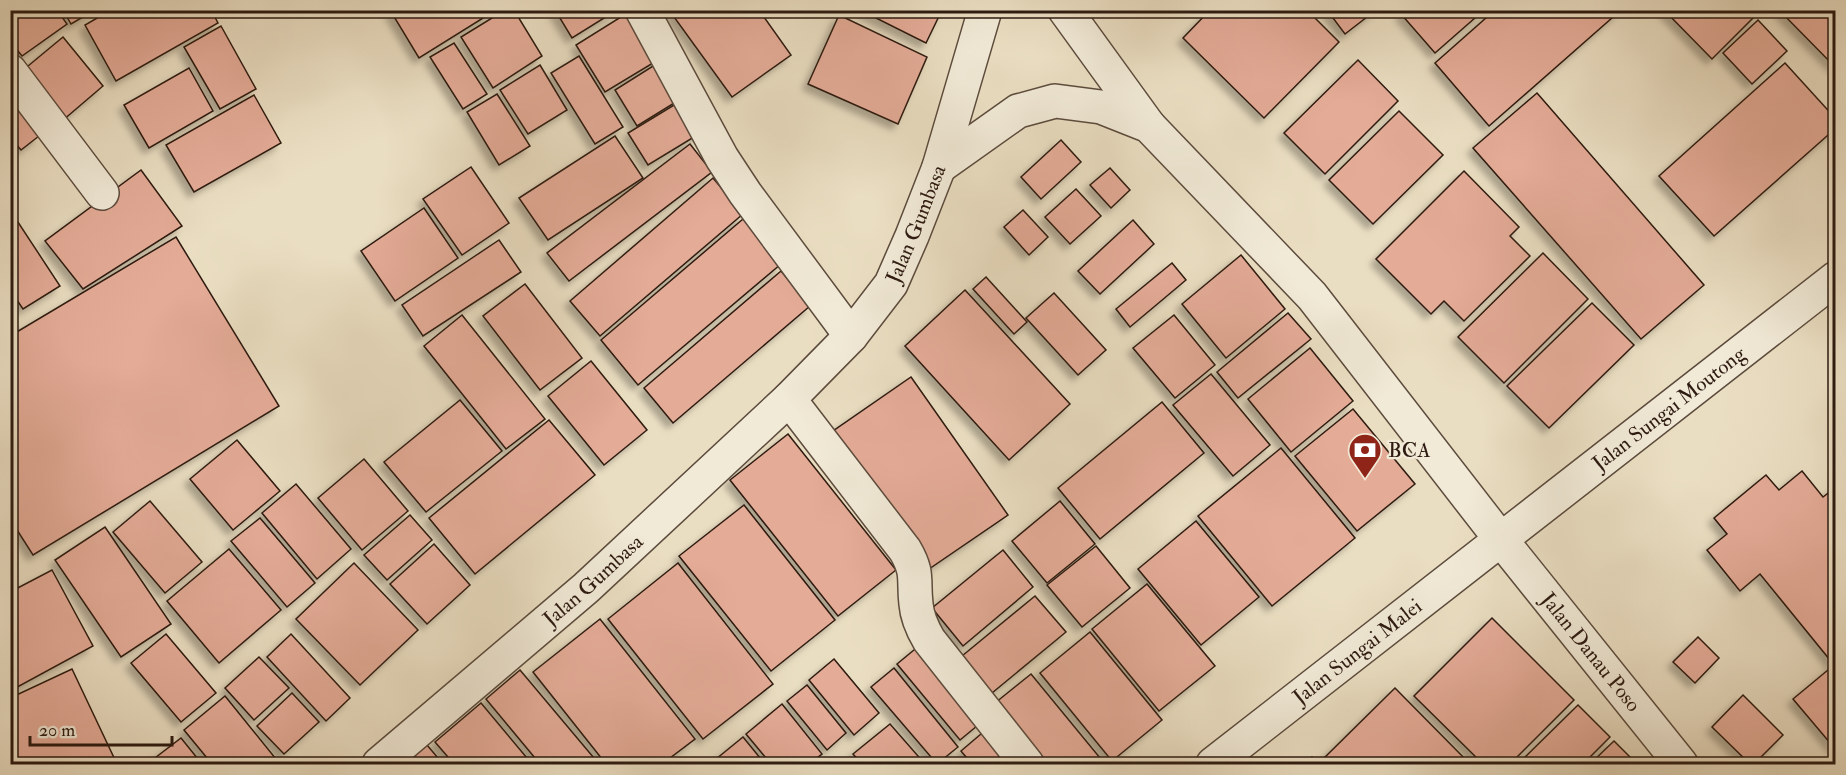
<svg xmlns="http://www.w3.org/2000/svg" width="1846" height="775" viewBox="0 0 1846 775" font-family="'IM FELL Double Pica',serif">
	<defs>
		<filter id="shadow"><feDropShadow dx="-5.5" dy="5.5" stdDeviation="3" flood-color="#0004"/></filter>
	</defs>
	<rect width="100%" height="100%" fill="#eadec2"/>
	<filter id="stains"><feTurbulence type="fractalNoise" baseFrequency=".00333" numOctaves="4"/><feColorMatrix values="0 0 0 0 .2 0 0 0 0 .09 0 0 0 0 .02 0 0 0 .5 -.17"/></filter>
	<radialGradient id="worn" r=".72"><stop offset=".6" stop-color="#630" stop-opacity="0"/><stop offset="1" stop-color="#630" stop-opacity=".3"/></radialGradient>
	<!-- building -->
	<g fill="#e4ab97" stroke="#2d1a11" stroke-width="1.5" filter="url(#shadow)">
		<path d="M 10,10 L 57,10 L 67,24 L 22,56 L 10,41 Z"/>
		<path d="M 63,10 L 95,10 L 71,24 Z"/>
		<path d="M 111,10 L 211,10 L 218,23 L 116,81 L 85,25 Z"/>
		<path d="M 390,10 L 496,10 L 419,58 Z"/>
		<path d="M 505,10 L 514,10 L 542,56 L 493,88 L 461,37 Z"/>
		<path d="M 555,10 L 617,10 L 572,38 Z"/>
		<path d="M 632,10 L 663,57 L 605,92 L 576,45 Z"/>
		<path d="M 669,10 L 759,10 L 791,55 L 732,97 Z"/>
		<path d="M 860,10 L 942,10 L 926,43 Z"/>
		<path d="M 1210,10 L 1307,10 L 1339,42 L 1264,118 L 1183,38 Z"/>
		<path d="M 1327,10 L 1376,10 L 1345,34 Z"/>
		<path d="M 1405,10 L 1484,10 L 1435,53 L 1401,14 Z"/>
		<path d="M 1495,10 L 1621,10 L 1489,126 L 1435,63 Z"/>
		<path d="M 1664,10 L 1761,10 L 1712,59 Z"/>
		<path d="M 1779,10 L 1836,10 L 1836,68 Z"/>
		<path d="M 839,15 L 927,57 L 898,124 L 808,84 Z"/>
		<path d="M 1758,20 L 1787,51 L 1752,84 L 1723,53 Z"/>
		<path d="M 221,26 L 256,89 L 220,109 L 184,47 Z"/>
		<path d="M 63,37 L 103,86 L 62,121 L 22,71 Z"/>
		<path d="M 454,43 L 487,94 L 463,109 L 430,57 Z"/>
		<path d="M 579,56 L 623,127 L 595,144 L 551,73 Z"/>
		<path d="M 1358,60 L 1398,101 L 1325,174 L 1284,133 Z"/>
		<path d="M 661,61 L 684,97 L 637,126 L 615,90 Z"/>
		<path d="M 1785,63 L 1836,119 L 1836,128 L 1714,236 L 1659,176 Z"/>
		<path d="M 540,65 L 567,110 L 528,134 L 500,90 Z"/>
		<path d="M 189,68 L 213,111 L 149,148 L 124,105 Z"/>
		<path d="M 1537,93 L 1704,285 L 1641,339 L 1473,148 Z"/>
		<path d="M 497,94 L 530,146 L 499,165 L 467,112 Z"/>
		<path d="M 254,95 L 281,143 L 194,192 L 166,145 Z"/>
		<path d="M 10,100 L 39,136 L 21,150 L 10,137 Z"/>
		<path d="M 679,102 L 699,134 L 648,165 L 628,133 Z"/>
		<path d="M 1399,111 L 1443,155 L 1373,224 L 1329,180 Z"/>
		<path d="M 615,136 L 643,178 L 548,240 L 519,198 Z"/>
		<path d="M 1061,140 L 1081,162 L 1041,199 L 1021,177 Z"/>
		<path d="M 690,144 L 712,172 L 569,281 L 547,253 Z"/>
		<path d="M 10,148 L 17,156 L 10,161 Z"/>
		<path d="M 471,167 L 509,223 L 462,255 L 423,199 Z"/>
		<path d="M 1110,168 L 1130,190 L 1111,208 L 1090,185 Z"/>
		<path d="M 141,170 L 182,226 L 83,289 L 45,241 Z"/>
		<path d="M 1464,171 L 1519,227 L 1510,236 L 1530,256 L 1464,321 L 1444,301 L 1431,314 L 1376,259 Z"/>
		<path d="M 713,178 L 743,214 L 600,336 L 570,301 Z"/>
		<path d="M 1076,189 L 1101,216 L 1070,244 L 1045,217 Z"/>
		<path d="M 424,208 L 458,258 L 395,301 L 361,251 Z"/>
		<path d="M 10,210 L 60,286 L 23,309 L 10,290 Z"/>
		<path d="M 1023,210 L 1048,237 L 1029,255 L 1004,227 Z"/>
		<path d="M 743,219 L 781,264 L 638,385 L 601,340 Z"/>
		<path d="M 1133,220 L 1154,244 L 1100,294 L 1078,271 Z"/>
		<path d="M 176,237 L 279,406 L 33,555 L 10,519 L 10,336 Z"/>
		<path d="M 499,240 L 521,272 L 423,336 L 402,305 Z"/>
		<path d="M 1543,253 L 1588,299 L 1504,383 L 1458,337 Z"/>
		<path d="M 1241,255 L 1285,309 L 1226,358 L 1182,304 Z"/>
		<path d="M 1172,263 L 1186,280 L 1130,327 L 1116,309 Z"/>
		<path d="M 781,271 L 810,306 L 673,423 L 644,388 Z"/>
		<path d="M 986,277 L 1027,322 L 1014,334 L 973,289 Z"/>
		<path d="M 525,284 L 582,358 L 540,390 L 483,316 Z"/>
		<path d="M 965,290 L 1070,404 L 1009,460 L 905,346 Z"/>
		<path d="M 1054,293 L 1106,350 L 1078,375 L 1026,318 Z"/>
		<path d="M 1592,303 L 1634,345 L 1549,428 L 1507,386 Z"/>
		<path d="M 1288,313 L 1311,339 L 1238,398 L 1217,372 Z"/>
		<path d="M 462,315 L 545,419 L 506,449 L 424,346 Z"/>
		<path d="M 1174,315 L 1215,365 L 1175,398 L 1133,348 Z"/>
		<path d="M 1310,348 L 1353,401 L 1291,452 L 1248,399 Z"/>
		<path d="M 591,361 L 647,430 L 604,465 L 548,396 Z"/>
		<path d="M 1211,374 L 1270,445 L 1233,476 L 1173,405 Z"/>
		<path d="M 911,377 L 1008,515 L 929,569 L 833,431 Z"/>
		<path d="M 460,400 L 502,451 L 426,512 L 384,462 Z"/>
		<path d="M 1162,402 L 1204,453 L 1100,539 L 1058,488 Z"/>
		<path d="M 1353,409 L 1415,484 L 1357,531 L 1295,456 Z"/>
		<path d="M 549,420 L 595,475 L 475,574 L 429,518 Z"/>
		<path d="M 788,434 L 896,570 L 838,616 L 730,480 Z"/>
		<path d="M 237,440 L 280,491 L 233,530 L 190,479 Z"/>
		<path d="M 1281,448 L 1355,538 L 1272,606 L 1198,516 Z"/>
		<path d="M 364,459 L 408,511 L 362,550 L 318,498 Z"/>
		<path d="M 1802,471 L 1823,497 L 1836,487 L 1836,750 L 1793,699 L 1834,665 L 1760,574 L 1740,591 L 1707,550 L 1727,534 L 1714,518 L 1766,475 L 1779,490 Z"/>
		<path d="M 296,484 L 351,549 L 317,579 L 262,513 Z"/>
		<path d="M 150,501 L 202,562 L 165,593 L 113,532 Z"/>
		<path d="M 1060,501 L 1095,544 L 1047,583 L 1012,541 Z"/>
		<path d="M 744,505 L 835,620 L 771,671 L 679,556 Z"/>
		<path d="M 410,515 L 432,540 L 387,580 L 364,555 Z"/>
		<path d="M 260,518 L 315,583 L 287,607 L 231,541 Z"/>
		<path d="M 1196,521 L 1259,597 L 1201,645 L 1138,569 Z"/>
		<path d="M 105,527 L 171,624 L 121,657 L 55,560 Z"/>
		<path d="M 434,544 L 470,585 L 427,624 L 390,584 Z"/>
		<path d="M 1096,546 L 1130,588 L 1082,627 L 1047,585 Z"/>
		<path d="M 229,549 L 281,610 L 219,663 L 167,601 Z"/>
		<path d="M 1003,550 L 1033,587 L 963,646 L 932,608 Z"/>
		<path d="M 354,563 L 418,630 L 360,685 L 296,619 Z"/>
		<path d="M 678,563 L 773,684 L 703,739 L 608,619 Z"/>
		<path d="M 52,570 L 93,646 L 10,691 L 10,592 Z"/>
		<path d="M 1147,584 L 1215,666 L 1159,711 L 1092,629 Z"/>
		<path d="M 1035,596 L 1066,632 L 992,693 L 962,656 Z"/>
		<path d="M 1492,618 L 1574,700 L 1510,764 L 1483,764 L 1414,696 Z"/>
		<path d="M 600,619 L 695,739 L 662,764 L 606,764 L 533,672 Z"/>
		<path d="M 1090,632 L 1162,720 L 1112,761 L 1040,673 Z"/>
		<path d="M 166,634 L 216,693 L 181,722 L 131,663 Z"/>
		<path d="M 291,634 L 350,698 L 326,721 L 267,657 Z"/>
		<path d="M 1698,637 L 1719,658 L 1695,683 L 1673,662 Z"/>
		<path d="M 920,645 L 983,721 L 960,740 L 897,664 Z"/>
		<path d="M 259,657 L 289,688 L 254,720 L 225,688 Z"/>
		<path d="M 834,659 L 879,713 L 854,735 L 809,680 Z"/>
		<path d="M 894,668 L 958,747 L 937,764 L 871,687 Z"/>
		<path d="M 72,669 L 117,764 L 10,764 L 10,698 Z"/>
		<path d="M 520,670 L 599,764 L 540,764 L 486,699 Z"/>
		<path d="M 1031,674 L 1105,764 L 1037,764 L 990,707 Z"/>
		<path d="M 807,685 L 846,733 L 827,750 L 787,701 Z"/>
		<path d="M 1395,688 L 1470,764 L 1322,764 L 1320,762 Z"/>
		<path d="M 292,693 L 319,722 L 284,754 L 257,726 Z"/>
		<path d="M 1743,695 L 1783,735 L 1754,764 L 1750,764 L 1712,727 Z"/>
		<path d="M 225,696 L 280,764 L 212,764 L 184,730 Z"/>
		<path d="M 481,703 L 532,764 L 454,764 L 435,742 Z"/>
		<path d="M 782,704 L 822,754 L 809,764 L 771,764 L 746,734 Z"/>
		<path d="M 1578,705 L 1610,737 L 1583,764 L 1518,764 Z"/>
		<path d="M 890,724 L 925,764 L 862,764 L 853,754 Z"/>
		<path d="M 988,728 L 1018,764 L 972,764 L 961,751 Z"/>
		<path d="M 743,737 L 765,764 L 710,764 Z"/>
		<path d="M 181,738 L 202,764 L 154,764 L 151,761 Z"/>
		<path d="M 1614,741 L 1637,764 L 1590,764 Z"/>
		<path d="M 427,745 L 443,764 L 403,764 Z"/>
		<path d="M 1312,757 L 1320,764 L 1305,764 Z"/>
	</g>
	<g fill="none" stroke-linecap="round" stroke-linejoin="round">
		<defs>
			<g id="minor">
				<path d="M 642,10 L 722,158 L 745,193 L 851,336"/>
				<path d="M 1065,10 L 1149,126"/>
				<path d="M 10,71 L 102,193"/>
				<path id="s1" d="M 939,167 L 1018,111 L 1055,101 L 1101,107 L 1149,126 L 1312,296 L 1502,541 L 1681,764"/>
				<path d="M 789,399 L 905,550 C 919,574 913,579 916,604 C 917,617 922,628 929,640 L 1027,764"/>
				<path id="s2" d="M 379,764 L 586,588 L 789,399 L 851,336 L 891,284 L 912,236 L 939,167 L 985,10"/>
				<path id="s3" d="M 1213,764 L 1836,278"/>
			</g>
		</defs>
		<!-- minor casing -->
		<use href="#minor" stroke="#5c4b3d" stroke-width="36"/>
		<!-- minor -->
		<use href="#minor" stroke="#f1ead7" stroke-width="33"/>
	</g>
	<!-- icons -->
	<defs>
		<symbol id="bank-pin" viewBox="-11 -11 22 30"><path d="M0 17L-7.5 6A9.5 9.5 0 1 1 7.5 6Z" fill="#8f2418" stroke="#f1ead7"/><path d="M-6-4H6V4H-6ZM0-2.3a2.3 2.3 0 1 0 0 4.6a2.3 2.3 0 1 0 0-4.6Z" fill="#fff"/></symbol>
	</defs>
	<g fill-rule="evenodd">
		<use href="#bank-pin" x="1346" y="431" width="38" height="52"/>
	</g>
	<g text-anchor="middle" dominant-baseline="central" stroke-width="4.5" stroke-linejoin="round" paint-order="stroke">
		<!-- street labels -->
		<g font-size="21" fill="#2d1a11" stroke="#f1ead7">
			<text stroke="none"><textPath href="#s2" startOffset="768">Jalan Gumbasa</textPath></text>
			<text stroke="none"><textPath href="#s3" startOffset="578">Jalan Sungai Moutong</textPath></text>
			<text stroke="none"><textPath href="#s2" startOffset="282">Jalan Gumbasa</textPath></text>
			<text stroke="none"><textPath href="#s3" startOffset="183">Jalan Sungai Malei</textPath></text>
			<text stroke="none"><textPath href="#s1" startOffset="921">Jalan Danau Poso</textPath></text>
		</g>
		<!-- poi labels -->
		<g font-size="21" fill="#2d1a11" stroke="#f1ead7" text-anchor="start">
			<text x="1388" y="450">BCA</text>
		</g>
	</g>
	<!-- margin -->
	<rect width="1846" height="775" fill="none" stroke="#eadec2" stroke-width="36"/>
	<rect x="12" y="12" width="1822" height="751" fill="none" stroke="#2d1a11" stroke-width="3"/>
	<rect x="18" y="18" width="1810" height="739" fill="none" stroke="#2d1a11" stroke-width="1.5"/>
	<!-- scale -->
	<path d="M30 736v9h142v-9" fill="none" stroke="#2d1a11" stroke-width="3"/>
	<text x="39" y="736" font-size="18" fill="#2d1a11" stroke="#f1ead7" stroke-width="4.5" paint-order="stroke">20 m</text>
	<rect width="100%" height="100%" filter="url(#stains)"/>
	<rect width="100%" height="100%" fill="url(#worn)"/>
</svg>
